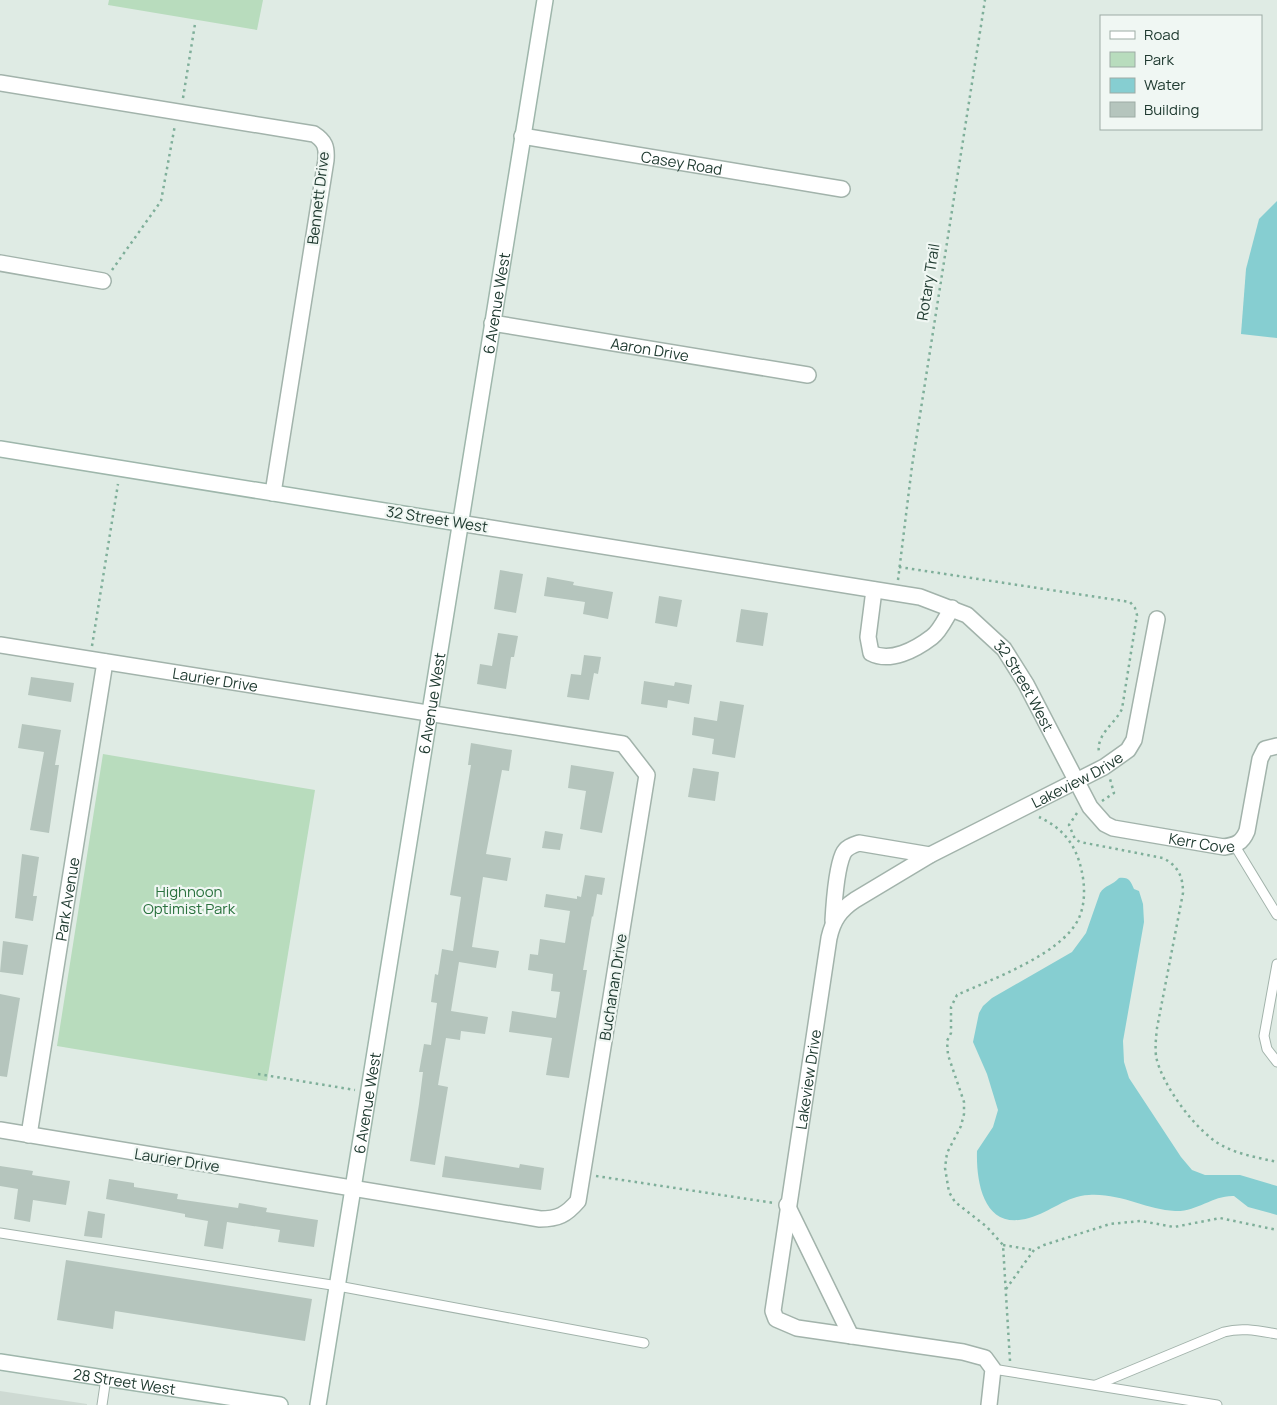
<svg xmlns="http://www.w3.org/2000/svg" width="1277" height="1405" viewBox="0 0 1277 1405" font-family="Manrope,sans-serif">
	<rect width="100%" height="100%" fill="#dfebe4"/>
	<!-- built -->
	<path fill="#cedad3" d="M 0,1391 L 87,1404 L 87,1405 L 0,1405 Z"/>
	<!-- green -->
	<g fill="#b8dcbd">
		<path d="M 109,0 L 263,0 L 257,30 L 108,5 Z"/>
		<path d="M 103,754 L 315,790 L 267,1081 L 57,1046 Z"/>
	</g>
	<!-- water -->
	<g fill="#86ced1">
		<path d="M 1277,201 L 1277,338 L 1241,334 L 1246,269 L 1259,219 Z"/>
		<path d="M 1119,878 C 1130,877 1130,881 1134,889 L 1139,891 L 1143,904 L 1144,922 L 1123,1041 L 1124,1062 L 1129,1078 L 1181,1157 L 1192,1170 L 1205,1175 L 1240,1175 L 1277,1186 L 1277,1215 L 1248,1207 L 1234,1196 C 1213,1195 1197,1212 1175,1211 C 1147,1210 1121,1193 1089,1195 C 1066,1196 1051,1212 1029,1218 C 985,1231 976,1185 977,1151 L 993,1127 L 998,1110 L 987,1074 L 973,1042 L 979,1013 L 983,1006 L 992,998 L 1072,952 L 1086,933 L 1100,893 C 1105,885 1113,885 1119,878 Z"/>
	</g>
	<!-- building -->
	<g fill="#b5c5bd">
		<path d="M 500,570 L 523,574 L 516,613 L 494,609 Z"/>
		<path d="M 547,577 L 574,582 L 573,585 L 613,592 L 608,619 L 583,614 L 585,602 L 544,596 Z"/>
		<path d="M 659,596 L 682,600 L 677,627 L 655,623 Z"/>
		<path d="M 741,609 L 768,613 L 763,646 L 736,642 Z"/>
		<path d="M 498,633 L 518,636 L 514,657 L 511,657 L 506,689 L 477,684 L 480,664 L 492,666 Z"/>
		<path d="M 584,655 L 601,657 L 598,674 L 594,673 L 589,700 L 567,697 L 571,674 L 581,675 Z"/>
		<path d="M 31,677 L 74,683 L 71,702 L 28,695 Z"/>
		<path d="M 644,681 L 674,686 L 675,682 L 692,685 L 689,704 L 668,700 L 667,708 L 641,704 Z"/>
		<path d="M 720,701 L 744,705 L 735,758 L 712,754 L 714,739 L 692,735 L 694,717 L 717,721 Z"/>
		<path d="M 22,724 L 61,730 L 55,765 L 59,765 L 49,833 L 30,830 L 44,752 L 18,748 Z"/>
		<path d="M 471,743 L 512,750 L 509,771 L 502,770 L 486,854 L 511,858 L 507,881 L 483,877 L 472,947 L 499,951 L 496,968 L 459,962 L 451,1011 L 488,1017 L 485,1034 L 461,1031 L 460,1040 L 446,1038 L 438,1085 L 448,1087 L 435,1165 L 410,1161 L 419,1104 L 423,1072 L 419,1072 L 424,1044 L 431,1045 L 437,1003 L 431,1002 L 435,974 L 438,975 L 442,949 L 453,951 L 461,897 L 450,895 L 471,765 L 468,765 Z"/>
		<path d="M 571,765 L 614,772 L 602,833 L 580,829 L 586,791 L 568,788 Z"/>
		<path d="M 693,768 L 719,772 L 715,801 L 688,797 Z"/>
		<path d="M 545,831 L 563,834 L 560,850 L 542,848 Z"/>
		<path d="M 22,854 L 39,857 L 33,896 L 37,896 L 33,921 L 15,918 Z"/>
		<path d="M 585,875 L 605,878 L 602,895 L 597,894 L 593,917 L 592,916 L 583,970 L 587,970 L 569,1078 L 546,1075 L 552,1038 L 509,1032 L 512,1011 L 556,1018 L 560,992 L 551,991 L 553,974 L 528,970 L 530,954 L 538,955 L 540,939 L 565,943 L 570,911 L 544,907 L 546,894 L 577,899 L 577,896 L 581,897 Z"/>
		<path d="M 3,941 L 28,945 L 23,975 L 0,972 Z"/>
		<path d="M 0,994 L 20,998 L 7,1077 L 0,1076 Z"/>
		<path d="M 445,1156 L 519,1168 L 520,1164 L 544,1168 L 541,1190 L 442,1177 Z"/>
		<path d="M 0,1166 L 33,1171 L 32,1175 L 70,1181 L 66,1205 L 33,1200 L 30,1222 L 14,1219 L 18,1189 L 0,1186 Z"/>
		<path d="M 109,1179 L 134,1183 L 134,1187 L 178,1194 L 177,1199 L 238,1208 L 239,1203 L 267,1208 L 266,1212 L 318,1220 L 314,1247 L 278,1242 L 280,1230 L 227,1222 L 223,1249 L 204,1246 L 208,1221 L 185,1217 L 185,1214 L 106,1199 Z"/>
		<path d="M 88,1211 L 105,1214 L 102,1238 L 84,1236 Z"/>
		<path d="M 66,1260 L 312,1299 L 305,1341 L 115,1311 L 113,1329 L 57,1320 Z"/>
	</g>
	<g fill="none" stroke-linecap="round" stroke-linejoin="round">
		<defs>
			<g id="lane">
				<path d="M 1235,846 L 1277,915"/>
				<path d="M 1277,964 L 1264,1036 L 1267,1049 L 1277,1062"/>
				<path d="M 0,1233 L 338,1286 L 644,1343"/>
				<path d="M 993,1369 L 1217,1405"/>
				<path d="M 1096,1385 L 1224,1332 C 1242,1327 1259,1331 1277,1334"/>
				<path d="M 102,1405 L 106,1378"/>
			</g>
			<g id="street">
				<path d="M 0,83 L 314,134 C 325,141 327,147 326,160 L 273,493"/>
				<path id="s1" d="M 522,136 L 842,189"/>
				<path d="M 0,263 L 103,281"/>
				<path id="s2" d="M 492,323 L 808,375"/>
				<path id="s3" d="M 459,523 L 920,597 L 967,615 L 1004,649 L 1026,684 L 1090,807 L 1105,824 L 1113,828 L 1224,847 C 1236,845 1242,843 1247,831 L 1260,759 L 1265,749 L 1277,746"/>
				<path d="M 874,590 L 868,637 L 871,653 C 890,663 915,650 932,637 C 941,630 946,617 952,608"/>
				<path id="s4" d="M 0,645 L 623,744 L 647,775 L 578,1201 C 566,1215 558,1219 540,1219 L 0,1130"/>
				<path d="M 833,921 C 834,903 836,870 843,854 C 846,847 853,845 859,843 L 930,855"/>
				<path id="s5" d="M 29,1135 L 105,662"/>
				<path d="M 787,1205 L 851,1336"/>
				<path id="s6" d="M 989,1405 L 993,1369 L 985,1358 L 963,1352 L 797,1328 L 776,1319 L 773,1311 L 829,938 C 833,920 840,910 855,900 L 930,855 L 1104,767 L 1128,750 L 1134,740 L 1157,619"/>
			</g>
			<g id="secondary">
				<path d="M 0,449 L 459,523"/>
				<path id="s7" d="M 0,1362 L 280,1405"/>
				<path id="s8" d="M 318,1405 L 545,0"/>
			</g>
		</defs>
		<!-- lane casing -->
		<use href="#lane" stroke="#a2b3ab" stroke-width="11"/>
		<!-- street casing -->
		<use href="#street" stroke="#a2b3ab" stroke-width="18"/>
		<!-- secondary casing -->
		<use href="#secondary" stroke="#9eb6ab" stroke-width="18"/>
		<!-- path -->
		<g stroke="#7faf9a" stroke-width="2.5" stroke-dasharray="2.5 4" stroke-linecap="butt">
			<path d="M 183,98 L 195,24"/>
			<path d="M 112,270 L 161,201 L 175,125"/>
			<path d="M 899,567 L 1130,602 L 1135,608 L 1137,615 L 1122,709 C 1114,725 1096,734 1099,753"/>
			<path d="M 898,580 L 912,466 L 985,0"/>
			<path d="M 92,646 L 118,484"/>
			<path d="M 1102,801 L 1114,793 L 1110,779"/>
			<path d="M 1077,813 L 1069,825 L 1075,839 L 1080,842 L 1163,858 C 1178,866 1183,876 1183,893 L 1157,1028 C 1156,1038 1155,1046 1156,1056 C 1161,1084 1198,1135 1225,1147 C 1241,1155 1260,1158 1277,1162"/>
			<path d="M 258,1074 L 355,1090"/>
			<path d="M 596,1176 L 774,1203"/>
			<path d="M 1003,1245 L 1033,1250"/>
			<path d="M 1006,1289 L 1034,1250 L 1044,1245 L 1110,1224 L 1141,1221 L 1174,1227 L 1220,1218 L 1277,1230"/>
			<path d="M 1010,1361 L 1003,1245 L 987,1227 L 955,1202 L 949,1192 L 945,1168 L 947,1153 L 961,1126 L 964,1114 L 964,1102 L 948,1055 L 947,1041 L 951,1033 L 951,1007 L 957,995 C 992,979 1060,955 1078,920 C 1086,904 1085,884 1081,868 C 1075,843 1062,828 1039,817"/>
		</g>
		<!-- lane -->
		<use href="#lane" stroke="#fff" stroke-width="9"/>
		<!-- street -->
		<use href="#street" stroke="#fff" stroke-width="15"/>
		<!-- secondary -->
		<use href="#secondary" stroke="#fff" stroke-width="15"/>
	</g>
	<g text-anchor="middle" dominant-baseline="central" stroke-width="4.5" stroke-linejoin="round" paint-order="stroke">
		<!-- street labels -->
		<g font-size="15" fill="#203b31" stroke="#f0f7f3">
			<text stroke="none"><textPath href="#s1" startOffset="162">Casey Road</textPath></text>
			<text transform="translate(318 198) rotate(-83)">Bennett Drive</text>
			<text transform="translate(928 282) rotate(-81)">Rotary Trail</text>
			<text stroke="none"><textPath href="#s8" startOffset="1116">6 Avenue West</textPath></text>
			<text stroke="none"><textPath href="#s2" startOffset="160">Aaron Drive</textPath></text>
			<text transform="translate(437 519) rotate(9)">32 Street West</text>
			<text stroke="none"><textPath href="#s4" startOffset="218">Laurier Drive</textPath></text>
			<text stroke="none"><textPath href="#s3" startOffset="609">32 Street West</textPath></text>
			<text stroke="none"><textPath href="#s8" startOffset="711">6 Avenue West</textPath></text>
			<text stroke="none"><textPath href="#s6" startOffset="949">Lakeview Drive</textPath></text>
			<text stroke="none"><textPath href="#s3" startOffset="869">Kerr Cove</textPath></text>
			<text stroke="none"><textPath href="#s5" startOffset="239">Park Avenue</textPath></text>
			<text transform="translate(613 987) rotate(-81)">Buchanan Drive</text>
			<text stroke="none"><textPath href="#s6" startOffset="506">Lakeview Drive</textPath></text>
			<text stroke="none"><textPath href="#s8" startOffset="306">6 Avenue West</textPath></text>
			<text transform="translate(177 1160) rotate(9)">Laurier Drive</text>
			<text stroke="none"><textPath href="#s7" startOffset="126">28 Street West</textPath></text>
		</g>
		<!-- park labels -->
		<g font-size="15" fill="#2a723e" stroke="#f0f7f3">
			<text x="189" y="891">Highnoon<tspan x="189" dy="17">Optimist Park</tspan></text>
		</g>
	</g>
	<!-- legend -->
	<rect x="1100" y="15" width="162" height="115" fill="#f0f7f3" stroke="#9daca5"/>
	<rect x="1110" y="31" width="25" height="8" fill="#ffffff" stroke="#9daca5"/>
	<text x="1144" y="40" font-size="15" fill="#203b31">Road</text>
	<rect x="1110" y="52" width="25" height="15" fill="#b8dcbd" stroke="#9daca5"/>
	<text x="1144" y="65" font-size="15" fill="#203b31">Park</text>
	<rect x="1110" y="78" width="25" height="15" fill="#86ced1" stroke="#9daca5"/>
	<text x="1144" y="90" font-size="15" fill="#203b31">Water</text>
	<rect x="1110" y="102" width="25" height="15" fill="#b5c5bd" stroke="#9daca5"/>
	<text x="1144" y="115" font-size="15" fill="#203b31">Building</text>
</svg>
